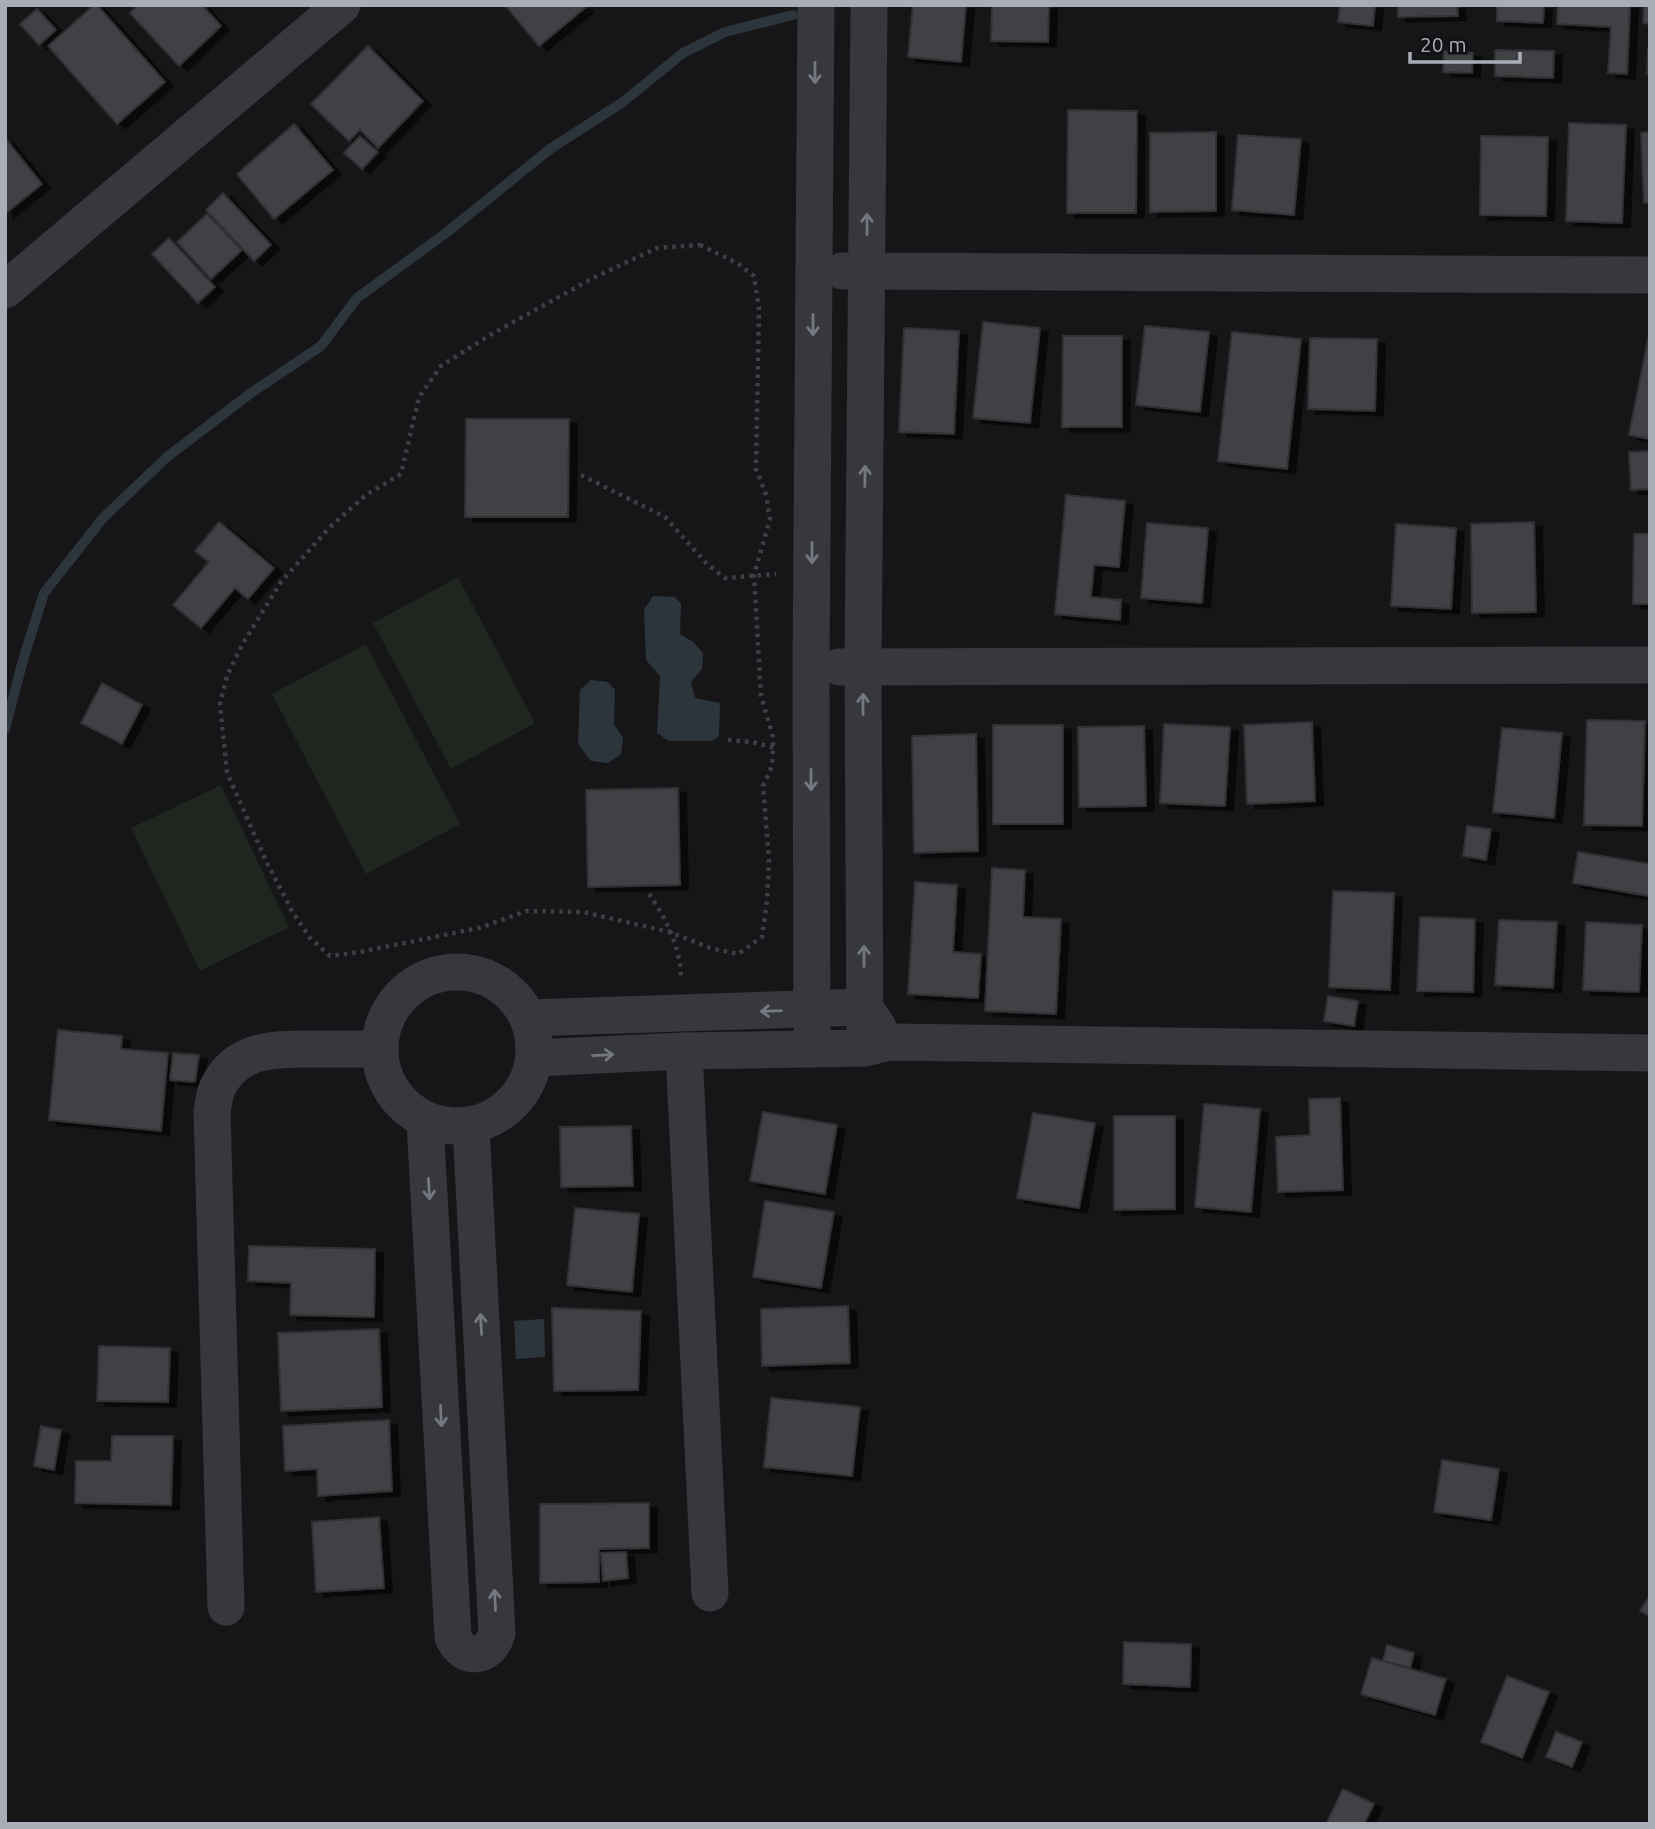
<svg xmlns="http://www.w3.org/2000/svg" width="1655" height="1829" viewBox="0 0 1655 1829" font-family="Ubuntu,sans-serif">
	<defs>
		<filter id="shadow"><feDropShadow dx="8" dy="4.5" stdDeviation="0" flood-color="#0009"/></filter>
	</defs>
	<rect width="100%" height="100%" fill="#161618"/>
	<!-- green -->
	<g fill="#1e261f">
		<path d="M 458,577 L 535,723 L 451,769 L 373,623 Z"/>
		<path d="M 366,644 L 460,824 L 366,874 L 272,694 Z"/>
		<path d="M 221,785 L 289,927 L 200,971 L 131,828 Z"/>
	</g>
	<!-- water -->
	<g fill="#2c353c">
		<path d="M 653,596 L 675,597 L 681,604 L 680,634 L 693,642 L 703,653 L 702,669 L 691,682 L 695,698 L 720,703 L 719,736 L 712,741 L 669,741 L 657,733 L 660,676 L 646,660 L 644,610 Z"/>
		<path d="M 591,680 L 608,682 L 615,690 L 614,725 L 623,737 L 621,754 L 608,763 L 591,761 L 578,744 L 580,690 Z"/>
		<path d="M 544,1319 L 545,1357 L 516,1359 L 514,1321 Z"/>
	</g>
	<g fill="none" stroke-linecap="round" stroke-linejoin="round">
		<!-- stream -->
		<path stroke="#2c353c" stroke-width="10" d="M 5,729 L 23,660 L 44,593 L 103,518 L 167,457 L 251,393 L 321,346 L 357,298 L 446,233 L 550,149 L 623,102 L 683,53 L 725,32 L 793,15"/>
	</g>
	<!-- building -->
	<g fill="#404145" stroke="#303034" stroke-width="2" filter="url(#shadow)">
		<path d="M 94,5 L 97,5 L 165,82 L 117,124 L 48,46 Z"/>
		<path d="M 138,5 L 202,5 L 221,26 L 179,66 L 130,13 Z"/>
		<path d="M 505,5 L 582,5 L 585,8 L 539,46 Z"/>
		<path d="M 913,5 L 966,5 L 961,62 L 908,57 Z"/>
		<path d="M 992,5 L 1049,5 L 1048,42 L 991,41 Z"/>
		<path d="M 1340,5 L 1375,5 L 1373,26 L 1338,22 Z"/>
		<path d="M 1398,5 L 1457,5 L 1458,16 L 1398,17 Z"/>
		<path d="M 1497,5 L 1544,5 L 1543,23 L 1497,21 Z"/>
		<path d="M 1558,5 L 1630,5 L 1627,74 L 1608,73 L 1611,27 L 1557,24 Z"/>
		<path d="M 1644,5 L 1650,5 L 1650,24 L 1643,23 Z"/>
		<path d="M 37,9 L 56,30 L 39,45 L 20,24 Z"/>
		<path d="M 368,46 L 423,101 L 378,148 L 360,130 L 349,141 L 311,104 Z"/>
		<path d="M 1648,49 L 1650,49 L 1650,74 L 1647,74 Z"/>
		<path d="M 1495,50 L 1554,51 L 1553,78 L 1495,76 Z"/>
		<path d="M 1444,51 L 1473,53 L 1472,73 L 1443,72 Z"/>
		<path d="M 1068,110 L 1137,111 L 1136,213 L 1067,213 Z"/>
		<path d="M 1569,123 L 1626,125 L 1622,223 L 1566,221 Z"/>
		<path d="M 294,124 L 333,170 L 274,219 L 237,174 Z"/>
		<path d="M 1216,132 L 1216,211 L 1150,212 L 1150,133 Z"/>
		<path d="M 1650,132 L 1650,202 L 1644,203 L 1641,133 Z"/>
		<path d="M 1238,135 L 1301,139 L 1294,215 L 1232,210 Z"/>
		<path d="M 360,136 L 378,152 L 362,169 L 344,153 Z"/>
		<path d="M 1481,136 L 1548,137 L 1546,216 L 1480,215 Z"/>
		<path d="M 5,138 L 42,184 L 5,214 Z"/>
		<path d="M 223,193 L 271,245 L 254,261 L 206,210 Z"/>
		<path d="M 207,214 L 242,250 L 211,279 L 177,242 Z"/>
		<path d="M 169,238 L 215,287 L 198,303 L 152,254 Z"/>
		<path d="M 983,322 L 1040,328 L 1030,423 L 973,418 Z"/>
		<path d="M 1145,326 L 1209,332 L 1200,412 L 1136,405 Z"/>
		<path d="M 904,328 L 959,331 L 954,434 L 899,432 Z"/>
		<path d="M 1232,332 L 1301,339 L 1287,469 L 1218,461 Z"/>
		<path d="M 1063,336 L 1122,336 L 1122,427 L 1062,427 Z"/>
		<path d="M 1310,338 L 1377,339 L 1375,411 L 1308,409 Z"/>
		<path d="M 1648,339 L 1650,340 L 1650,439 L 1629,435 Z"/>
		<path d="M 466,419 L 569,419 L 568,517 L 465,517 Z"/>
		<path d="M 1650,451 L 1650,489 L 1631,490 L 1629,452 Z"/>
		<path d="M 1066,495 L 1125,501 L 1119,567 L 1094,565 L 1091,597 L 1121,600 L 1120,620 L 1055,614 Z"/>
		<path d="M 219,522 L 274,568 L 248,599 L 235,588 L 201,628 L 173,605 L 209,562 L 195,551 Z"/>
		<path d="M 1534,522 L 1536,612 L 1472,613 L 1471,524 Z"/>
		<path d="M 1147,523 L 1208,528 L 1202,603 L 1141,598 Z"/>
		<path d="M 1396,524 L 1456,528 L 1451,609 L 1391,606 Z"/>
		<path d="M 1634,534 L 1650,534 L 1650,604 L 1633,604 Z"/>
		<path d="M 102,683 L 142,705 L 122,744 L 81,723 Z"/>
		<path d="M 1587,720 L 1645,721 L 1642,826 L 1584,825 Z"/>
		<path d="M 1312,722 L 1315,801 L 1247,804 L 1244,725 Z"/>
		<path d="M 1164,724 L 1230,727 L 1225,806 L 1160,803 Z"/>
		<rect x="993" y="725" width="70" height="99"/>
		<path d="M 1144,726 L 1146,806 L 1079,807 L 1078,727 Z"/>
		<path d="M 1502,728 L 1562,733 L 1554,818 L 1493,812 Z"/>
		<path d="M 976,734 L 978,851 L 914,853 L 912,736 Z"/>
		<path d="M 678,788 L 680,885 L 588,887 L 586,790 Z"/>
		<path d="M 1467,826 L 1491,829 L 1486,860 L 1463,856 Z"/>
		<path d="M 1578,852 L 1650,864 L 1649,896 L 1573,883 Z"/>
		<path d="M 992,868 L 1025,870 L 1023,917 L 1061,919 L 1056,1014 L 985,1011 Z"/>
		<path d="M 915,882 L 957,885 L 953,952 L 981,954 L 978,998 L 908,994 Z"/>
		<path d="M 1333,891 L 1394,893 L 1390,990 L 1329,987 Z"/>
		<path d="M 1420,917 L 1475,919 L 1473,992 L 1417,991 Z"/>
		<path d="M 1499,920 L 1557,922 L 1553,988 L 1495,985 Z"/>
		<path d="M 1586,922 L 1642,925 L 1639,992 L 1583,990 Z"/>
		<path d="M 1328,996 L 1358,1001 L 1354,1026 L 1324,1021 Z"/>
		<path d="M 58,1030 L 122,1036 L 121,1049 L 168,1053 L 161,1131 L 49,1120 Z"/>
		<path d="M 173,1053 L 199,1055 L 195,1082 L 170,1080 Z"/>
		<path d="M 1340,1098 L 1343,1190 L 1278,1192 L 1276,1137 L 1310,1135 L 1309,1099 Z"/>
		<path d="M 1204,1104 L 1260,1109 L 1251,1212 L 1195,1207 Z"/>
		<path d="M 763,1112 L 837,1125 L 825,1194 L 750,1181 Z"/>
		<path d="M 1033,1113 L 1095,1123 L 1079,1208 L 1017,1198 Z"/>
		<path d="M 1114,1116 L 1175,1116 L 1175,1209 L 1114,1210 Z"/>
		<path d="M 631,1126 L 633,1186 L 561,1187 L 560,1127 Z"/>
		<path d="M 765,1201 L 834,1212 L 821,1288 L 753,1277 Z"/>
		<path d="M 575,1208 L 639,1214 L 632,1292 L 567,1285 Z"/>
		<path d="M 249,1246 L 375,1249 L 374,1317 L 290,1315 L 291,1283 L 248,1281 Z"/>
		<path d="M 848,1306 L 850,1363 L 762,1366 L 761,1309 Z"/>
		<path d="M 552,1308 L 641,1311 L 638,1390 L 554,1391 Z"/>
		<path d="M 379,1329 L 382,1407 L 281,1411 L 278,1333 Z"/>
		<path d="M 99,1346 L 170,1348 L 168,1402 L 97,1401 Z"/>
		<path d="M 771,1398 L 860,1407 L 852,1476 L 764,1467 Z"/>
		<path d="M 389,1420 L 392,1491 L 318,1496 L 317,1469 L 285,1471 L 283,1426 Z"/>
		<path d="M 41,1426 L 61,1430 L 54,1470 L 34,1466 Z"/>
		<path d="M 112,1436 L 173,1436 L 171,1505 L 75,1503 L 76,1461 L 111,1461 Z"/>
		<path d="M 1442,1460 L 1499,1469 L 1491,1520 L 1434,1512 Z"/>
		<path d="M 649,1503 L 649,1548 L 599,1549 L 599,1582 L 540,1583 L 540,1504 Z"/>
		<path d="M 379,1517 L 384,1588 L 316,1592 L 312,1522 Z"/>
		<path d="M 626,1552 L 628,1578 L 603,1581 L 601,1553 Z"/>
		<path d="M 1650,1595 L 1650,1616 L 1640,1611 Z"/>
		<path d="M 1124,1642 L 1191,1644 L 1190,1687 L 1123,1684 Z"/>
		<path d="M 1387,1645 L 1414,1653 L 1410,1668 L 1383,1661 Z"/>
		<path d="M 1372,1658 L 1446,1679 L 1435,1715 L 1361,1694 Z"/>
		<path d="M 1507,1676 L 1549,1692 L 1522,1758 L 1481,1742 Z"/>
		<path d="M 1556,1732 L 1582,1742 L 1572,1767 L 1546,1757 Z"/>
		<path d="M 1343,1789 L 1374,1804 L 1364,1824 L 1326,1824 Z"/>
	</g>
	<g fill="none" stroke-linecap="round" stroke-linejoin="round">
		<!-- path -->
		<g stroke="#3d3f44" stroke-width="4.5" stroke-dasharray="3.5 5" stroke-linecap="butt">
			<path d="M 700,245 L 737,263 L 754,276 L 759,309 L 756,469 L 766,495 L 770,519 L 754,575 L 761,696 L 773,737 L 773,748 L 772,766 L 763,786 L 769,860 L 767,901 L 762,937 L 738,954 L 710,948 L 670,932 L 583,912 L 527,911 L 479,928 L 360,952 L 330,956 L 310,938 L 292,911 L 267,863 L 227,773 L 220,704 L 227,676 L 243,643 L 281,582 L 330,527 L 366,495 L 401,474 L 419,397 L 441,366 L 490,335 L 595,277 L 657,248 Z"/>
			<path d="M 581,475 L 665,517 L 707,564 L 725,578 L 776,574"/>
			<path d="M 728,740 L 752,742 L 775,748"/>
			<path d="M 649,894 C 666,918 680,947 681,976"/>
		</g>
		<!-- minor -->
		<g stroke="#37383d" stroke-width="37">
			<path d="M 842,271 L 1650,275"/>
			<path d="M 5,290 L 342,5"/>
			<path d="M 839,667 L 1650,665"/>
			<circle cx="457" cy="1049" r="77"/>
			<path d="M 528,1018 L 864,1007 L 878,1027"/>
			<path d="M 865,1048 L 863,667 L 869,5"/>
			<path d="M 812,1049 L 811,667 L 816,5"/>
			<path d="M 684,1051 L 710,1593"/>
			<path d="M 534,1058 L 684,1051 L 865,1048 L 889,1042 L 1650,1053"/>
			<path d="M 425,1121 L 453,1637 C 463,1661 490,1659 497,1633 L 471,1126"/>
			<path d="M 226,1607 L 212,1112 C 213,1106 214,1098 216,1091 C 233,1050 270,1049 308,1049 C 331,1049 355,1049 379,1049"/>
		</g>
	</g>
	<!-- one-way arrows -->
	<defs><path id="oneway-shaft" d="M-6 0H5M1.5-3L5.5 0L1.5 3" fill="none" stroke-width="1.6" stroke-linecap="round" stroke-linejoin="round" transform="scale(1.75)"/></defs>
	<g stroke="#757881">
		<use href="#oneway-shaft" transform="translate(815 73) rotate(90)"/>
		<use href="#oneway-shaft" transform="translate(867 224) rotate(-90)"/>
		<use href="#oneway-shaft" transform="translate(813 325) rotate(90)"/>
		<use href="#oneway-shaft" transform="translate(865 476) rotate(-89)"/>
		<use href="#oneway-shaft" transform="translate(812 553) rotate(90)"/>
		<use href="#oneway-shaft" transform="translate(863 704) rotate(-90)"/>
		<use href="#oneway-shaft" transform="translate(811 780) rotate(90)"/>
		<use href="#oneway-shaft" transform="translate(864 956) rotate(-90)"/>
		<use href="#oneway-shaft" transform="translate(771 1011) rotate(178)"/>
		<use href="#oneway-shaft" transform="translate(603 1055) rotate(-3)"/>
		<use href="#oneway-shaft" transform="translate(429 1189) rotate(87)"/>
		<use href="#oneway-shaft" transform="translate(481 1324) rotate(-93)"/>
		<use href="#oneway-shaft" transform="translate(441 1416) rotate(87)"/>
		<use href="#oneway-shaft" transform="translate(495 1600) rotate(-93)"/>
	</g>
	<!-- border -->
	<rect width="1655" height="1829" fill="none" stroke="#a8adb8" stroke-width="14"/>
	<!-- scale -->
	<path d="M1410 52v10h110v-10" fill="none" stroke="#a8adb8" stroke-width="3.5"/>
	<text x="1420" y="52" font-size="21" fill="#a8adb8" stroke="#111113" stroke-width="5" paint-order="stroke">20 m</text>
</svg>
